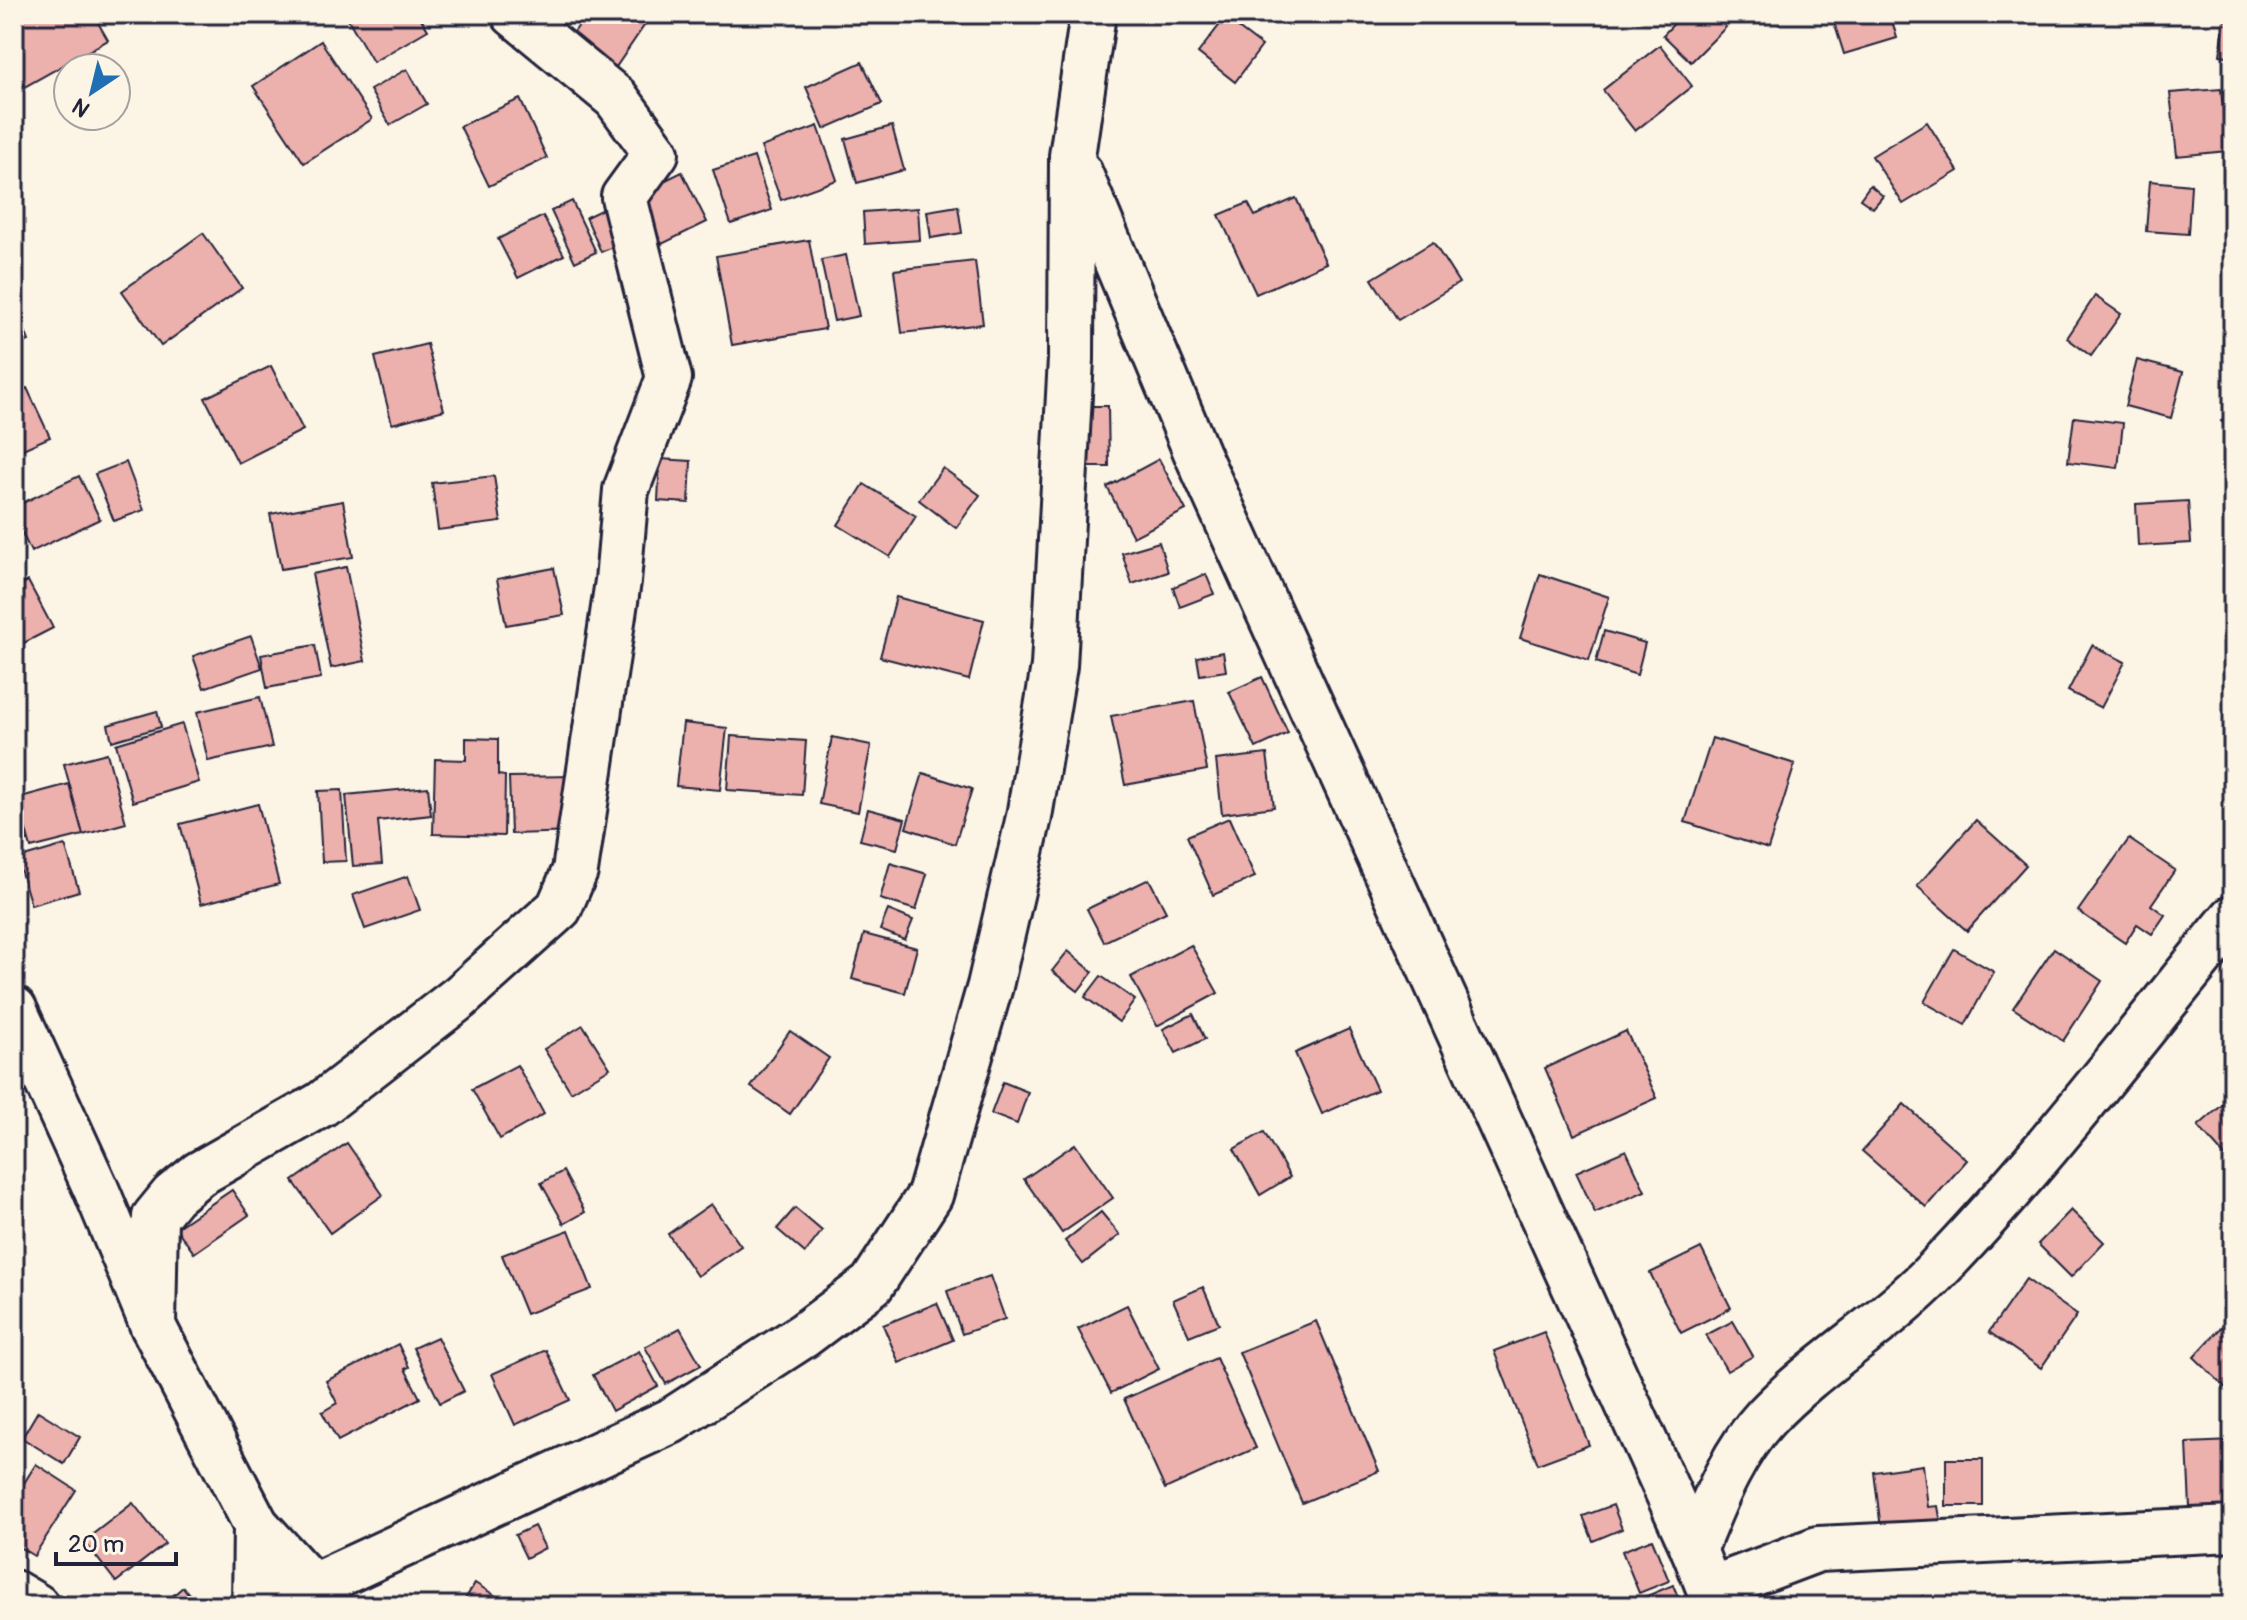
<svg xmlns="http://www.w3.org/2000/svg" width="2247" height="1620" viewBox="0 0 2247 1620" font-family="Pangolin,sans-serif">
	<rect width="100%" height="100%" fill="#fcf5e5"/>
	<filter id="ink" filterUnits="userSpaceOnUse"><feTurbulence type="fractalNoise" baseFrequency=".0125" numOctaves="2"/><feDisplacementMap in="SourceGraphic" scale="16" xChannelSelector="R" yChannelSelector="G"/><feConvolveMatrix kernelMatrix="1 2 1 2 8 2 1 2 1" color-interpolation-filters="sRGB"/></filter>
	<g filter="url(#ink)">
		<!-- building -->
		<g fill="#ecb0ad" stroke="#22223b" stroke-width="2">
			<path d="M 14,14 L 93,14 L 108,40 L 17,91 L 14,85 Z"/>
			<path d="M 345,14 L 418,14 L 428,30 L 373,62 Z"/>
			<path d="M 587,14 L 639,14 L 648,20 L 616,67 L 572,35 Z"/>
			<path d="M 1683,14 L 1713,14 L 1726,27 L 1691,62 L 1663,35 Z"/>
			<path d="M 1838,14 L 1890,14 L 1897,38 L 1844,54 L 1832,16 Z"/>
			<path d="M 2226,14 L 2233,14 L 2233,57 L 2220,55 Z"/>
			<path d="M 1225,18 L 1262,46 L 1235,82 L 1198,53 Z"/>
			<path d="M 321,41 L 372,119 L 304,163 L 253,86 Z"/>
			<path d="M 1660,45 L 1692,86 L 1635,131 L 1603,90 Z"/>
			<path d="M 862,62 L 882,104 L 824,129 L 806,87 Z"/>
			<path d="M 407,69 L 427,104 L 390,125 L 370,90 Z"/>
			<path d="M 2221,89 L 2227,151 L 2177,156 L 2170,93 Z"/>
			<path d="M 520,99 L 547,158 L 489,186 L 460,126 Z"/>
			<path d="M 1927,122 L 1958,171 L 1903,204 L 1872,156 Z"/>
			<path d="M 818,126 L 837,180 L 781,200 L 761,147 Z"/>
			<path d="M 892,126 L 904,170 L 857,183 L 845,139 Z"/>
			<path d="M 754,157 L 772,210 L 731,224 L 713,170 Z"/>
			<path d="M 682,172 L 707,222 L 662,244 L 637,194 Z"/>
			<path d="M 2224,174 L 2233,175 L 2233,221 L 2221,220 Z"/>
			<path d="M 2150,181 L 2191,185 L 2188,234 L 2146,231 Z"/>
			<path d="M 1870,185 L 1883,196 L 1873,208 L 1860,199 Z"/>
			<path d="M 1296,198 L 1326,263 L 1256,294 L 1219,215 L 1248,203 L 1255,216 Z"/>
			<path d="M 572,201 L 596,252 L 575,262 L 551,211 Z"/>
			<path d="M 609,206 L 625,242 L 601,252 L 586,217 Z"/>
			<path d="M 958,206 L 962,233 L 931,238 L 927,211 Z"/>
			<path d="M 918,208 L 920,240 L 865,244 L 863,212 Z"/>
			<path d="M 543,216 L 564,255 L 518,278 L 498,239 Z"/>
			<path d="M 203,233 L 242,288 L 161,346 L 122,291 Z"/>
			<path d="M 809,240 L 825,329 L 732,345 L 716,256 Z"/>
			<path d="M 1433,242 L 1459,283 L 1398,320 L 1372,279 Z"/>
			<path d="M 846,255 L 859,316 L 834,321 L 821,260 Z"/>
			<path d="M 975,261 L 983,324 L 902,333 L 894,270 Z"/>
			<path d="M 2095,296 L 2121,314 L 2091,356 L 2067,338 Z"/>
			<path d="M 14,302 L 29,341 L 14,347 Z"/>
			<path d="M 427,344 L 444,410 L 392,424 L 375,357 Z"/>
			<path d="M 2137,360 L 2183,372 L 2171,418 L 2125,406 Z"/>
			<path d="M 271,366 L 303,430 L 238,463 L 205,398 Z"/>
			<path d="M 27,388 L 50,437 L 14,453 L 14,394 Z"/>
			<path d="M 1084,406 L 1108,406 L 1109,467 L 1086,467 Z"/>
			<path d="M 2233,407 L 2233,430 L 2221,421 Z"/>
			<path d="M 2074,417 L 2123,423 L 2118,468 L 2068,462 Z"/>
			<path d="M 660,459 L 691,461 L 689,503 L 658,501 Z"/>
			<path d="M 1159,459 L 1186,510 L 1133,537 L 1107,487 Z"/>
			<path d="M 126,462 L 144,510 L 114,521 L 95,474 Z"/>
			<path d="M 943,468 L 980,495 L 956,528 L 919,500 Z"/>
			<path d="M 79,476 L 100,519 L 31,552 L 14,516 L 14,507 Z"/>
			<path d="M 494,476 L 501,522 L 438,530 L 432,483 Z"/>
			<path d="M 864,484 L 916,516 L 890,557 L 838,525 Z"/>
			<path d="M 343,501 L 353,557 L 281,569 L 270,514 Z"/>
			<path d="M 2188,501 L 2191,543 L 2138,546 L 2136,504 Z"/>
			<path d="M 1159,542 L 1168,572 L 1132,584 L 1122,553 Z"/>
			<path d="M 346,567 L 365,661 L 331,668 L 312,574 Z"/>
			<path d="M 554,568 L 564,615 L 506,625 L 497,579 Z"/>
			<path d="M 1206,574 L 1214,594 L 1180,607 L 1173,587 Z"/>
			<path d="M 1540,574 L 1609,597 L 1589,660 L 1520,638 Z"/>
			<path d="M 28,581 L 53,628 L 14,648 L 14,588 Z"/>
			<path d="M 896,597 L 984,620 L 969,680 L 880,657 Z"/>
			<path d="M 1604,631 L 1645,643 L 1637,675 L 1596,662 Z"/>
			<path d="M 251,636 L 262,668 L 204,688 L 193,656 Z"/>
			<path d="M 315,645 L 321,678 L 267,688 L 261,655 Z"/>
			<path d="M 2092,645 L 2125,662 L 2101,708 L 2068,691 Z"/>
			<path d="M 1223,652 L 1226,671 L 1200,675 L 1197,657 Z"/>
			<path d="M 1262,677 L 1288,733 L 1256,748 L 1229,692 Z"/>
			<path d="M 260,697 L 272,747 L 208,761 L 197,712 Z"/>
			<path d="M 1194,701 L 1207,770 L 1125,785 L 1111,716 Z"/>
			<path d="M 157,711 L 161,727 L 112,741 L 108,725 Z"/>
			<path d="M 683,723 L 727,728 L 720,790 L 676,786 Z"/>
			<path d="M 182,724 L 199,782 L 133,802 L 116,744 Z"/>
			<path d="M 731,736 L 806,741 L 802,795 L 727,790 Z"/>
			<path d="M 832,737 L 871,745 L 858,812 L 819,804 Z"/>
			<path d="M 466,738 L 498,739 L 498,775 L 505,776 L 504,836 L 433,834 L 435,759 L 466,760 Z"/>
			<path d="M 1712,738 L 1795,764 L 1768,849 L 1685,822 Z"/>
			<path d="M 107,753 L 126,823 L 83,835 L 64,764 Z"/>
			<path d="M 1267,754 L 1274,807 L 1222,814 L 1216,760 Z"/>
			<path d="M 923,773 L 972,789 L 955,844 L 906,828 Z"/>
			<path d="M 575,776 L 577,832 L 511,834 L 509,777 Z"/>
			<path d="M 69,784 L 83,835 L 31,848 L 17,798 Z"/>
			<path d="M 428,787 L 431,815 L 378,821 L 382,864 L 353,866 L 346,795 Z"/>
			<path d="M 342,790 L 346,861 L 322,862 L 318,791 Z"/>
			<path d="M 258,804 L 279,884 L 201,904 L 180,824 Z"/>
			<path d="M 868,809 L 905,819 L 897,849 L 860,840 Z"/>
			<path d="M 14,813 L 27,841 L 14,846 Z"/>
			<path d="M 1229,818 L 1255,877 L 1213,895 L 1187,836 Z"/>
			<path d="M 1976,820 L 2026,865 L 1967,931 L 1917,886 Z"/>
			<path d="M 2129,839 L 2175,870 L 2151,905 L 2165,915 L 2152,934 L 2137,924 L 2125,943 L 2078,911 Z"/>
			<path d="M 65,845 L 79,891 L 31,905 L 17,859 Z"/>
			<path d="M 890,863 L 927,874 L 916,910 L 880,899 Z"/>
			<path d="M 408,876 L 420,910 L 365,929 L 353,895 Z"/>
			<path d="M 1149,879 L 1166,912 L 1104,942 L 1087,909 Z"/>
			<path d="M 888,910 L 913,920 L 905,940 L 880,930 Z"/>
			<path d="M 864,934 L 917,948 L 905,993 L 852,979 Z"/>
			<path d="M 1191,945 L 1218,993 L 1157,1026 L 1131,977 Z"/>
			<path d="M 2054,948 L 2102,981 L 2063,1041 L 2013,1008 Z"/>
			<path d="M 1954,949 L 1994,972 L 1965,1025 L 1924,1002 Z"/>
			<path d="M 1068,951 L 1093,972 L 1078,991 L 1052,971 Z"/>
			<path d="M 1101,976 L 1135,1000 L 1119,1022 L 1085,997 Z"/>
			<path d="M 1193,1014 L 1205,1039 L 1176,1053 L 1163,1029 Z"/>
			<path d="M 583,1025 L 610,1068 L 571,1092 L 544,1049 Z"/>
			<path d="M 1349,1029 L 1377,1090 L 1322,1114 L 1295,1053 Z"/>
			<path d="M 790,1031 L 829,1058 L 790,1114 L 751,1087 Z"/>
			<path d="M 1626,1031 L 1657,1098 L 1574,1135 L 1545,1068 Z"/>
			<path d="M 517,1065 L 544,1114 L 500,1139 L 472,1089 Z"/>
			<path d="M 1003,1082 L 1028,1092 L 1017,1124 L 991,1114 Z"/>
			<path d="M 2228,1100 L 2233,1105 L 2233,1158 L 2229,1161 L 2198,1126 Z"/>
			<path d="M 1904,1104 L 1967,1160 L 1926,1207 L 1862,1151 Z"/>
			<path d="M 1264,1132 L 1290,1177 L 1260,1195 L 1234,1149 Z"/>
			<path d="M 347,1143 L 383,1195 L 330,1233 L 293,1181 Z"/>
			<path d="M 1075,1144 L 1113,1198 L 1062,1233 L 1024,1179 Z"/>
			<path d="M 1626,1150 L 1645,1191 L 1595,1213 L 1576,1172 Z"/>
			<path d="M 563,1171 L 585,1212 L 564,1224 L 541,1183 Z"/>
			<path d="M 232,1190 L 249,1215 L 194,1253 L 176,1228 Z"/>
			<path d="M 711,1204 L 741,1246 L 697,1276 L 668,1234 Z"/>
			<path d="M 795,1208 L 822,1231 L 805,1253 L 777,1229 Z"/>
			<path d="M 2071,1210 L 2104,1242 L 2071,1277 L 2038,1244 Z"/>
			<path d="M 1101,1212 L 1120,1235 L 1083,1264 L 1065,1241 Z"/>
			<path d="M 569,1230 L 592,1289 L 526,1314 L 502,1255 Z"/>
			<path d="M 1701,1248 L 1731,1308 L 1681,1333 L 1650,1273 Z"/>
			<path d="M 990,1276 L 1005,1319 L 962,1334 L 947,1291 Z"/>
			<path d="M 2026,1279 L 2077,1315 L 2041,1368 L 1989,1332 Z"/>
			<path d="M 1203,1287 L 1219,1324 L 1189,1336 L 1173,1300 Z"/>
			<path d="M 937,1303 L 953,1340 L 899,1363 L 883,1325 Z"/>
			<path d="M 1127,1305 L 1159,1369 L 1111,1393 L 1078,1329 Z"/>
			<path d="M 2228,1320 L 2233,1325 L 2233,1395 L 2194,1357 Z"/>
			<path d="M 1316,1321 L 1379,1471 L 1302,1503 L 1239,1352 Z"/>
			<path d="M 1733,1321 L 1753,1356 L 1727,1371 L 1706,1335 Z"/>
			<path d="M 680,1328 L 701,1365 L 666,1384 L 645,1347 Z"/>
			<path d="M 1544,1332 L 1589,1445 L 1538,1464 L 1494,1351 Z"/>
			<path d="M 437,1337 L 464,1391 L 440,1403 L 413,1348 Z"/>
			<path d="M 398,1344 L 409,1367 L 405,1369 L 420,1398 L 338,1441 L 322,1412 L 337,1403 L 326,1381 Z"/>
			<path d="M 546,1350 L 570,1400 L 515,1425 L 492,1374 Z"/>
			<path d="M 639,1351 L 658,1386 L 612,1411 L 593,1375 Z"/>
			<path d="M 1216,1358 L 1256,1448 L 1165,1489 L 1124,1399 Z"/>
			<path d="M 38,1411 L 80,1437 L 64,1464 L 22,1438 Z"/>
			<path d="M 2233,1441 L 2233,1507 L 2190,1508 L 2187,1443 Z"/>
			<rect x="1946" y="1459" width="37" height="47"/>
			<path d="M 36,1464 L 76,1490 L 34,1556 L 14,1544 L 14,1499 Z"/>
			<path d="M 1923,1465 L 1928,1507 L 1938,1506 L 1942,1529 L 1882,1537 L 1874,1472 Z"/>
			<path d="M 133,1503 L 165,1544 L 116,1582 L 84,1541 Z"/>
			<path d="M 1613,1505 L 1622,1529 L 1593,1541 L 1583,1516 Z"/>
			<path d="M 534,1526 L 545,1548 L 526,1558 L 515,1535 Z"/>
			<path d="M 1652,1539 L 1669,1581 L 1639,1593 L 1622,1551 Z"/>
			<path d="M 475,1583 L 512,1606 L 461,1606 Z"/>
			<path d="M 1673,1585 L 1682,1606 L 1623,1606 Z"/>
			<path d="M 183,1587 L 199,1606 L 161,1606 Z"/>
			<path d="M 1923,1596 L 1926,1606 L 1891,1606 Z"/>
		</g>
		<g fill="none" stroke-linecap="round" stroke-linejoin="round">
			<defs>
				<g id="minor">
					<path d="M 14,1009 L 96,1189 L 153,1326 L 256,1525 L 311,1585"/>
					<path d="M 153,1326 L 155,1217 L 173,1195 L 199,1174 L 322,1104 L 460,997 L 559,908 L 575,871 L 618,581 L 626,490 L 669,378 L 624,197 L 656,153 L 616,98 L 514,14"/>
					<path d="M 1694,1550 C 1713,1504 1731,1455 1766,1417 C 1817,1363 1884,1325 1936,1271 C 2043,1160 2135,1037 2233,918"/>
					<path d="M 1709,1590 L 1818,1549 L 2233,1529"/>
					<path d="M 14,1593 L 36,1606"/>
					<path d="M 255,1606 L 256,1525"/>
				</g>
				<g id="tertiary">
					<path d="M 1079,172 L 1197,454 L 1694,1550 L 1716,1606"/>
					<path d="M 270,1606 L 671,1421 L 804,1335 L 872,1284 L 930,1195 L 990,986 L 1029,817 L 1054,666 L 1071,359 L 1072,156 L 1093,14"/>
				</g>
			</defs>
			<!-- minor casing -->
			<use href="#minor" stroke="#22223b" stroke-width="50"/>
			<!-- tertiary casing -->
			<use href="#tertiary" stroke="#22223b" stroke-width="50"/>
			<!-- minor -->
			<use href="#minor" stroke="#fcf5e5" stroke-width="44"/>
			<!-- tertiary -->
			<use href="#tertiary" stroke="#fcf5e5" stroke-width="44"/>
		</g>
	</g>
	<!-- margin -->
	<rect width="2247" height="1620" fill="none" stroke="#fcf5e5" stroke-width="48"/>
	<rect x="24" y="24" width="2199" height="1572" fill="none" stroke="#22223b" stroke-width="3" filter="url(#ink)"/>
	<!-- north arrow -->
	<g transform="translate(92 92) rotate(215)"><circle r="38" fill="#fcf5e5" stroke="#a5a1a1" stroke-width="2"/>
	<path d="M0-6L14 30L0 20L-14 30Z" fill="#1f6fb2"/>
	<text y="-12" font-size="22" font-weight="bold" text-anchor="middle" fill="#22223b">N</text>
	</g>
	<!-- scale -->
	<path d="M56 1552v12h120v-12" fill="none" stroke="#22223b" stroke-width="4"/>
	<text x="68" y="1552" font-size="24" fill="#22223b" stroke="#fcf5e5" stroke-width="6" paint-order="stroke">20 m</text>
</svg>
